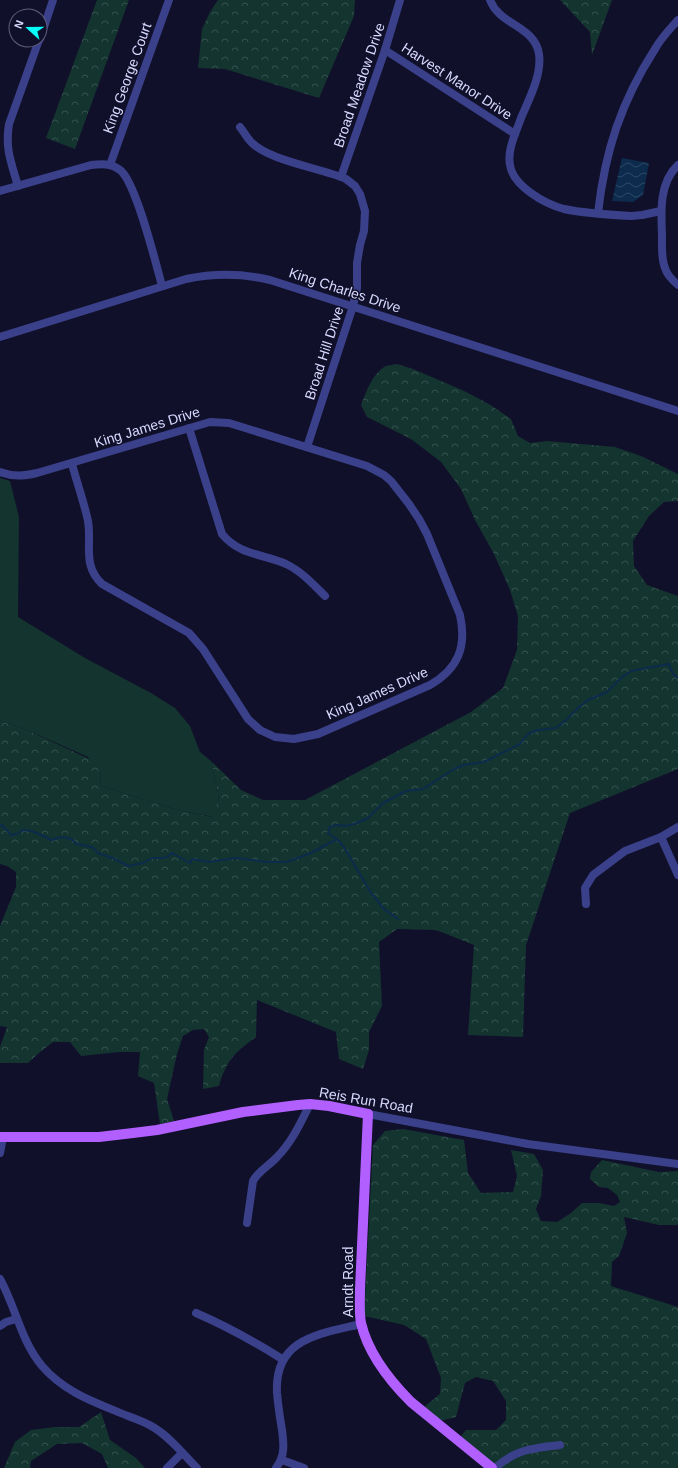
<svg xmlns="http://www.w3.org/2000/svg" width="678" height="1468" viewBox="0 0 678 1468" font-family="Arial,sans-serif">
	<defs>
		<pattern id="forest-crowns" width="20" height="18" patternUnits="userSpaceOnUse"><rect width="20" height="18" fill="#13342f"/><path d="M2 6a3 3 0 1 1 6 0M12 15a3 3 0 1 1 6 0" fill="none" stroke="#35514e"/></pattern>
		<pattern id="water-waves" width="16" height="10" patternUnits="userSpaceOnUse"><rect width="16" height="10" fill="#0c2b4d"/><path d="M0 5q4-4 8 0t8 0" fill="none" stroke="#2f4968"/></pattern>
	</defs>
	<rect width="100%" height="100%" fill="#11102a"/>
	<!-- grass -->
	<path fill="#13342f" d="M 0,478 L 10,481 L 19,517 L 18,617 L 85,658 L 151,693 L 175,708 L 190,726 L 200,752 L 211,761 L 219,798 L 213,817 L 178,810 L 101,786 L 100,771 L 88,757 L 25,729 L 0,721 Z"/>
	<!-- forest -->
	<g fill="url(#forest-crowns)">
		<path d="M 97,0 L 129,0 L 75,149 L 46,138 Z"/>
		<path d="M 218,0 L 355,0 L 354,16 L 319,98 L 225,69 L 198,68 L 202,29 L 210,12 Z"/>
		<path d="M 560,0 L 612,0 L 592,55 L 590,32 Z"/>
		<path d="M 397,364 L 413,369 L 462,390 L 489,404 L 511,419 L 518,436 L 530,443 L 547,441 L 615,447 L 641,456 L 678,474 L 678,501 L 664,502 L 649,516 L 633,541 L 634,566 L 647,585 L 678,596 L 678,769 L 570,813 L 526,945 L 523,1037 L 468,1035 L 474,945 L 436,930 L 397,929 L 379,942 L 382,1006 L 369,1032 L 369,1050 L 363,1069 L 339,1059 L 336,1032 L 257,1000 L 256,1037 C 235,1052 226,1061 219,1086 L 203,1089 L 204,1050 L 209,1037 L 204,1029 L 193,1030 L 183,1036 L 177,1054 L 167,1099 L 174,1121 L 160,1124 L 154,1083 L 138,1076 L 140,1052 L 119,1052 L 81,1056 L 70,1042 L 53,1042 L 39,1053 L 28,1063 L 0,1063 L 0,1047 L 7,1027 L 0,1026 L 0,926 L 16,887 L 16,872 L 7,866 L 0,864 L 0,721 L 25,729 L 98,763 L 100,771 L 101,786 L 178,810 L 212,817 L 219,798 L 211,761 L 241,790 L 263,800 L 305,800 L 471,712 L 503,688 L 517,650 L 518,616 L 510,590 L 494,554 L 475,520 L 461,489 L 441,462 L 411,439 L 367,417 L 361,405 C 366,392 372,375 384,367 C 388,365 393,365 397,364 Z"/>
		<path d="M 403,1129 L 464,1140 L 468,1173 L 481,1193 L 513,1192 L 517,1176 L 511,1150 L 534,1154 L 543,1170 L 541,1196 L 536,1209 L 541,1221 L 557,1222 L 571,1213 L 582,1203 L 599,1203 L 614,1206 L 620,1202 L 617,1195 L 608,1188 L 599,1187 L 590,1179 L 591,1172 L 602,1160 L 659,1172 L 678,1171 L 678,1225 L 659,1225 L 624,1217 L 627,1233 L 619,1256 L 612,1262 L 611,1286 L 678,1307 L 678,1468 L 497,1468 L 466,1444 L 461,1436 L 466,1430 L 496,1430 L 506,1420 L 506,1401 L 493,1381 L 476,1377 L 465,1383 L 456,1417 L 440,1421 L 425,1406 L 440,1394 L 441,1378 L 426,1339 L 404,1325 L 364,1316 L 373,1145 L 385,1131 Z"/>
		<path d="M 101,1412 L 110,1440 L 136,1458 L 145,1468 L 108,1468 L 102,1454 L 82,1443 L 57,1444 L 31,1461 L 30,1468 L 4,1468 L 15,1442 L 31,1430 L 55,1427 L 79,1427 Z"/>
	</g>
	<!-- water -->
	<path fill="url(#water-waves)" d="M 622,158 L 649,163 L 643,195 L 633,202 L 612,201 Z"/>
	<g fill="none" stroke-linecap="round" stroke-linejoin="round">
		<!-- stream -->
		<g stroke="#0c2b4d" stroke-width="2">
			<path d="M 0,826 L 2,825 L 11,835 L 17,834 L 23,830 L 32,831 L 52,840 L 61,837 L 71,839 L 77,844 L 92,847 L 98,853 L 115,859 L 128,866 L 143,863 L 152,858 L 162,858 L 167,857 L 172,853 L 190,863 L 192,859 L 209,862 L 236,858 L 267,862 L 287,862 L 311,853 L 337,839 L 328,833 L 330,827 L 337,825 L 347,826 L 357,823 L 368,818 L 383,803 L 406,791 L 423,789 L 454,769 L 464,765 L 484,762 L 520,744 L 528,734 L 538,730 L 556,728 L 565,721 L 579,707 L 588,700 L 607,692 L 622,677 L 631,671 L 669,664 L 673,674 L 678,678"/>
			<path d="M 337,839 L 344,847 L 371,893 L 384,909 L 398,919"/>
		</g>
		<!-- minor -->
		<g stroke="#3a408a" stroke-width="8">
			<path d="M 490,0 C 499,25 535,26 539,54 C 542,75 529,99 521,118 C 516,133 507,149 510,165 C 513,186 545,204 564,209 C 583,213 612,215 631,216 L 642,215 L 661,211"/>
			<path d="M 40,39 L 53,0"/>
			<path d="M 385,50 L 515,134"/>
			<path d="M 240,127 C 244,132 247,138 251,142 C 269,161 321,168 346,179 L 355,186 L 360,194 L 365,211 L 364,231 L 360,245 L 357,263 L 357,288 L 353,306 L 307,447"/>
			<path d="M 110,165 L 169,0"/>
			<path d="M 678,165 C 659,183 661,211 662,235 C 662,246 661,258 665,268 C 667,275 672,280 678,285"/>
			<path d="M 341,177 L 385,50 L 400,0"/>
			<path d="M 18,186 C 11,162 5,149 9,124 L 39,40"/>
			<path d="M 0,191 L 91,165 C 101,164 111,163 120,170 C 136,182 156,264 162,286"/>
			<path d="M 598,213 C 605,151 621,102 655,49 C 661,38 670,29 678,20"/>
			<path d="M 0,337 L 186,279 C 215,273 241,273 270,280 L 678,411"/>
			<path d="M 189,428 L 222,534 C 239,555 263,554 286,564 C 301,571 313,584 325,596"/>
			<path d="M 0,472 C 13,477 24,476 37,473 L 210,422 L 229,423 L 367,466 L 384,475 L 391,481 L 409,504 L 419,519 L 427,534 L 460,615 C 467,647 458,669 430,685 L 318,734 L 294,739 L 275,737 L 260,730 L 248,719 L 203,649 L 189,633 L 102,584 C 82,565 92,545 88,521 C 84,502 77,483 72,464"/>
			<path d="M 661,837 L 678,875"/>
			<path d="M 586,904 L 585,888 L 593,875 L 625,851 L 661,837 L 678,827"/>
			<path d="M 368,1114 L 528,1144 L 678,1164"/>
			<path d="M 0,1153 L 3,1137"/>
			<path d="M 247,1223 L 253,1181 C 259,1170 269,1166 277,1157 C 292,1142 301,1122 310,1104"/>
			<path d="M 0,1279 C 16,1308 21,1341 42,1366 C 65,1393 97,1403 128,1416 C 136,1419 145,1422 153,1427 C 170,1437 183,1454 197,1468"/>
			<path d="M 196,1313 C 226,1326 255,1342 282,1359"/>
			<path d="M 0,1326 L 6,1322 L 16,1319"/>
			<path d="M 282,1460 L 304,1468"/>
			<path d="M 167,1468 L 182,1453"/>
			<path d="M 276,1468 C 285,1456 284,1445 282,1430 C 280,1418 278,1405 277,1393 C 274,1338 320,1334 361,1324"/>
			<path d="M 495,1468 C 516,1449 533,1448 560,1445"/>
		</g>
		<!-- major -->
		<path stroke="#b160ff" stroke-width="10" d="M 0,1137 L 99,1137 L 133,1133 L 157,1130 L 243,1112 L 298,1105 L 310,1104 L 329,1106 L 368,1114 L 360,1289 C 360,1300 359,1312 361,1323 C 368,1353 390,1381 411,1402 L 492,1468"/>
	</g>
	<g text-anchor="middle" dominant-baseline="central" stroke-width="3" stroke-linejoin="round" paint-order="stroke">
		<!-- street labels -->
		<g font-size="14" fill="#d9d9ff" stroke="#11102a">
			<text transform="translate(127 78) rotate(-70)">King George Court</text>
			<text transform="translate(457 81) rotate(33)">Harvest Manor Drive</text>
			<text transform="translate(359 85) rotate(-71)">Broad Meadow Drive</text>
			<text transform="translate(345 290) rotate(18)">King Charles Drive</text>
			<text transform="translate(324 353) rotate(-72)">Broad Hill Drive</text>
			<text transform="translate(147 427) rotate(-17)">King James Drive</text>
			<text transform="translate(377 693) rotate(-24)">King James Drive</text>
			<text transform="translate(366 1100) rotate(10)">Reis Run Road</text>
			<text transform="translate(348 1282) rotate(-90)">Arndt Road</text>
		</g>
	</g>
	<!-- north arrow -->
	<g transform="translate(28 28) rotate(291)"><circle r="19" fill="#11102a" stroke="#61607f"/>
	<path d="M0-3L7 15L0 10L-7 15Z" fill="#05fffb"/>
	<text y="-6" font-size="11" font-weight="bold" text-anchor="middle" fill="#d9d9ff">N</text>
	</g>
</svg>
